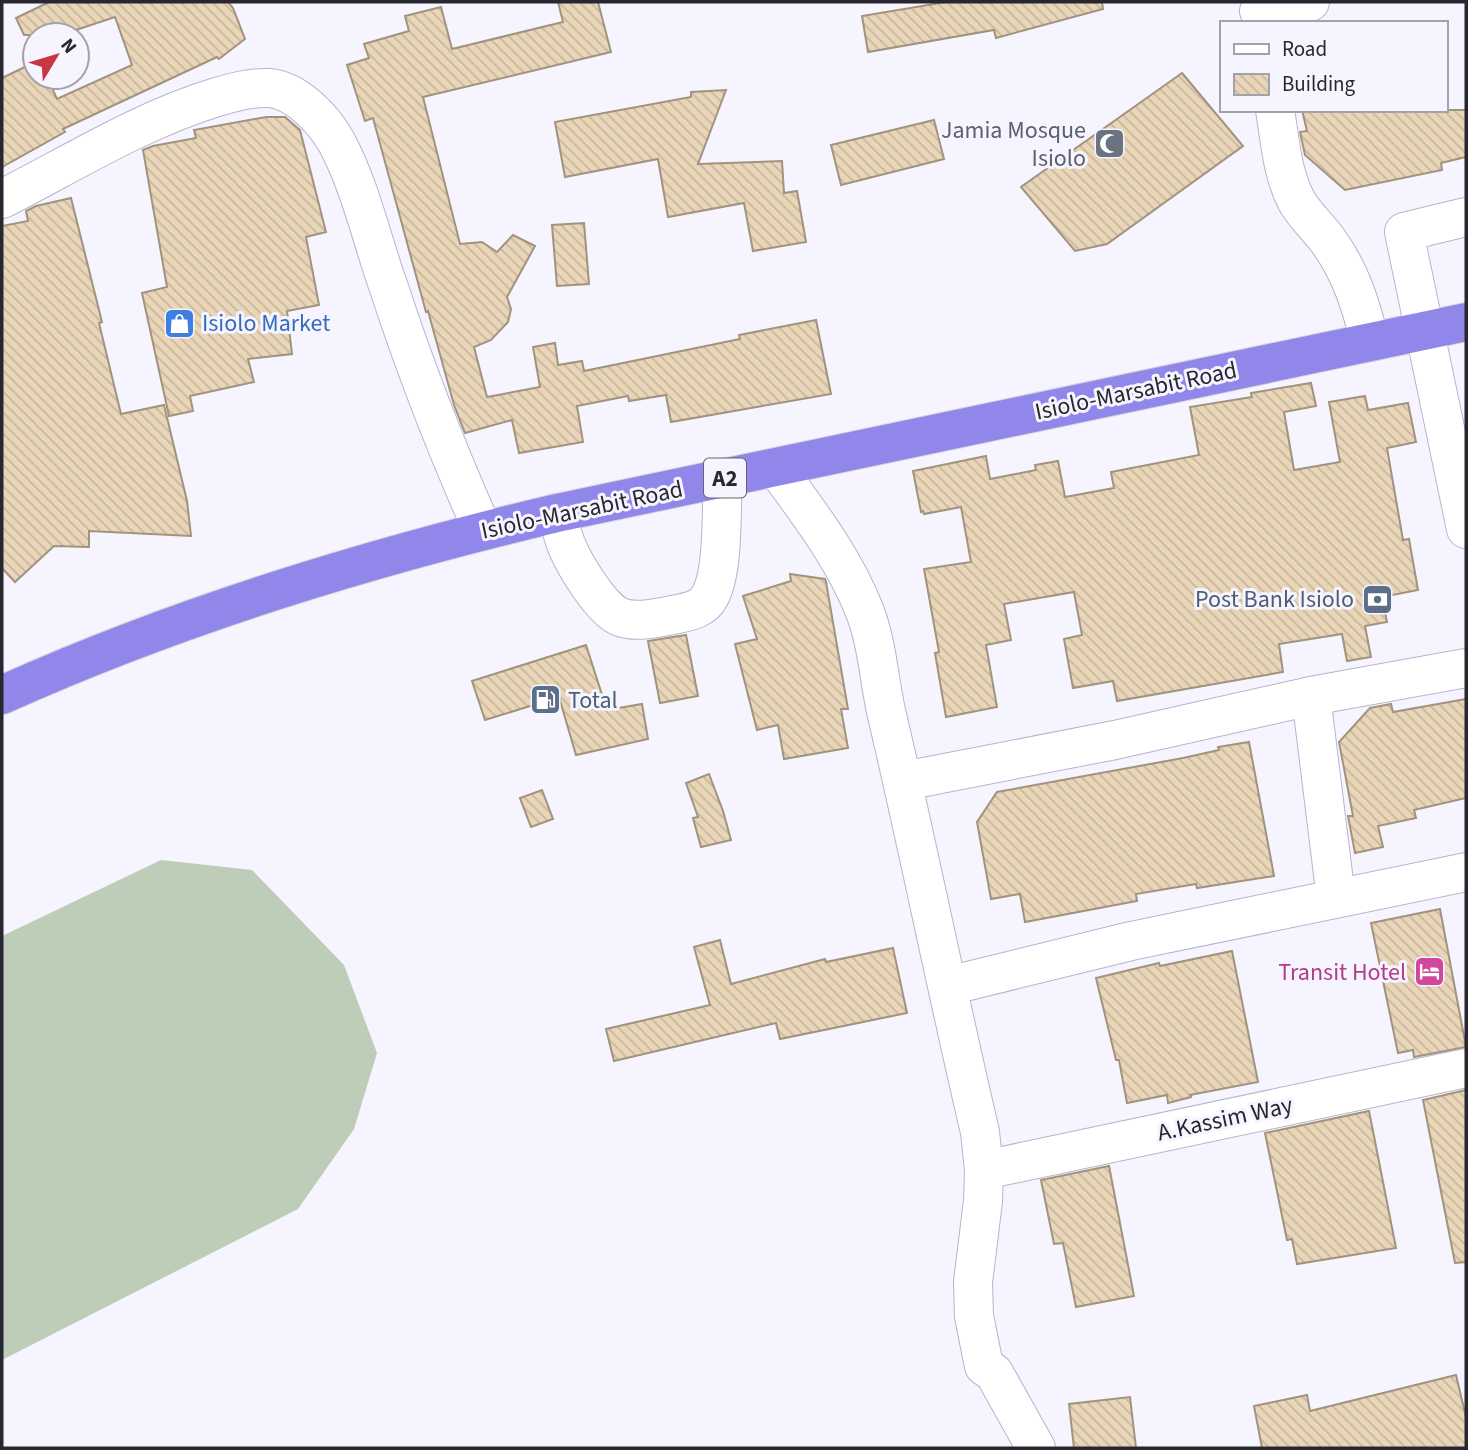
<svg xmlns="http://www.w3.org/2000/svg" width="1468" height="1450" viewBox="0 0 1468 1450" font-family="'Source Sans 3',sans-serif">
	<defs>
		<pattern id="building-back-hatch" width="6" height="6" patternUnits="userSpaceOnUse" patternTransform="scale(1.75)"><rect width="6" height="6" fill="#e9d5b7"/><path d="M-1 5l2 2M0 0l6 6M5-1l2 2" fill="none" stroke="#c8b79e"/></pattern>
	</defs>
	<rect width="100%" height="100%" fill="#f5f4ff"/>
	<!-- grass -->
	<path fill="#bdcdb8" d="M 161,860 L 252,870 L 344,965 L 377,1053 L 354,1129 L 298,1209 L 2,1360 L 2,936 Z"/>
	<!-- building -->
	<g fill="url(#building-back-hatch)" stroke="#a1937d" stroke-width="2">
		<path d="M 49,2 L 228,2 L 233,8 L 245,39 L 219,59 L 217,57 L 63,129 L 65,132 L 2,167 L 2,78 L 35,62 L 35,77 L 47,77 L 57,99 L 132,65 L 115,17 L 61,35 L 24,35 L 16,18 Z"/>
		<path d="M 558,2 L 598,2 L 611,52 L 423,97 L 460,244 L 482,242 L 497,252 L 513,235 L 535,246 L 507,297 L 511,309 L 508,322 L 491,340 L 474,347 L 487,397 L 540,387 L 533,347 L 555,343 L 558,365 L 582,361 L 584,371 L 740,339 L 739,335 L 816,320 L 831,394 L 671,422 L 666,395 L 629,401 L 628,396 L 577,406 L 583,442 L 519,453 L 512,420 L 465,433 L 454,405 L 428,311 L 426,312 L 373,118 L 365,121 L 347,65 L 369,58 L 364,44 L 409,31 L 405,16 L 441,7 L 452,49 L 563,22 Z"/>
		<path d="M 946,2 L 1102,2 L 1103,9 L 996,38 L 994,30 L 868,52 L 862,16 Z"/>
		<path d="M 1182,73 L 1243,146 L 1107,244 L 1075,251 L 1021,187 Z"/>
		<path d="M 726,90 L 698,164 L 782,161 L 784,193 L 797,191 L 806,242 L 753,251 L 744,203 L 668,217 L 658,159 L 565,177 L 555,122 L 691,97 L 691,92 Z"/>
		<path d="M 1302,110 L 1466,110 L 1466,157 L 1441,163 L 1442,170 L 1345,190 L 1305,155 L 1300,132 L 1307,131 Z"/>
		<path d="M 266,117 L 285,117 L 300,130 L 326,232 L 306,237 L 319,305 L 287,311 L 292,354 L 248,359 L 254,382 L 190,396 L 193,411 L 169,416 L 142,293 L 167,287 L 143,150 L 153,146 L 196,138 L 194,130 Z"/>
		<path d="M 934,120 L 944,159 L 841,185 L 831,145 Z"/>
		<path d="M 71,198 L 102,322 L 99,323 L 121,414 L 164,405 L 187,501 L 191,536 L 89,531 L 89,547 L 54,546 L 15,582 L 2,568 L 2,226 L 28,221 L 26,211 L 36,206 Z"/>
		<path d="M 584,223 L 589,284 L 557,286 L 552,225 Z"/>
		<path d="M 1311,383 L 1316,406 L 1284,412 L 1294,470 L 1340,462 L 1329,402 L 1365,396 L 1368,410 L 1408,403 L 1416,442 L 1387,448 L 1403,540 L 1409,539 L 1418,590 L 1382,597 L 1387,622 L 1365,626 L 1371,657 L 1347,661 L 1342,634 L 1279,644 L 1283,672 L 1117,701 L 1113,681 L 1073,688 L 1064,639 L 1082,635 L 1074,592 L 1004,604 L 1011,640 L 986,645 L 997,707 L 946,717 L 935,653 L 939,652 L 924,569 L 971,562 L 961,507 L 924,514 L 923,511 L 921,512 L 913,471 L 986,456 L 990,479 L 1036,470 L 1035,465 L 1058,461 L 1065,497 L 1114,488 L 1111,472 L 1199,455 L 1190,407 L 1252,397 L 1251,393 Z"/>
		<path d="M 790,574 L 825,579 L 826,582 L 848,709 L 841,709 L 848,748 L 784,759 L 778,725 L 757,730 L 735,644 L 757,639 L 743,596 L 791,581 Z"/>
		<path d="M 686,635 L 698,696 L 660,703 L 648,641 Z"/>
		<path d="M 586,645 L 607,710 L 642,704 L 648,739 L 576,755 L 559,697 L 485,720 L 472,681 Z"/>
		<path d="M 1466,699 L 1466,798 L 1414,810 L 1416,818 L 1378,826 L 1383,847 L 1355,853 L 1348,816 L 1353,816 L 1339,742 L 1370,708 L 1391,704 L 1393,712 Z"/>
		<path d="M 1249,742 L 1274,876 L 1197,888 L 1196,884 L 1136,894 L 1137,901 L 1025,922 L 1020,894 L 991,899 L 977,822 L 997,792 L 1183,758 L 1219,750 L 1218,747 Z"/>
		<path d="M 709,774 L 723,811 L 731,840 L 701,847 L 693,818 L 698,817 L 686,783 Z"/>
		<path d="M 542,790 L 553,819 L 531,827 L 520,798 Z"/>
		<path d="M 1440,909 L 1466,1047 L 1414,1057 L 1413,1050 L 1398,1053 L 1371,923 Z"/>
		<path d="M 720,940 L 731,984 L 825,959 L 826,962 L 893,948 L 907,1013 L 780,1039 L 776,1023 L 614,1061 L 606,1029 L 710,1005 L 694,947 Z"/>
		<path d="M 1232,951 L 1258,1082 L 1190,1095 L 1191,1097 L 1168,1103 L 1167,1095 L 1127,1103 L 1119,1060 L 1116,1060 L 1096,978 L 1159,963 L 1160,966 Z"/>
		<path d="M 1466,1090 L 1466,1262 L 1455,1263 L 1423,1100 Z"/>
		<path d="M 1369,1111 L 1396,1248 L 1297,1264 L 1292,1239 L 1287,1240 L 1265,1133 Z"/>
		<path d="M 1109,1166 L 1134,1296 L 1076,1307 L 1063,1243 L 1054,1244 L 1041,1180 Z"/>
		<path d="M 1456,1375 L 1466,1417 L 1466,1448 L 1262,1448 L 1254,1406 L 1307,1395 L 1310,1411 Z"/>
		<path d="M 1130,1397 L 1136,1448 L 1074,1448 L 1069,1404 Z"/>
	</g>
	<g fill="none" stroke-linecap="round" stroke-linejoin="round">
		<defs>
			<g id="minor">
				<path d="M 1259,11 L 1310,2"/>
				<path d="M 1275,110 C 1280,140 1282,173 1296,200 C 1304,215 1319,228 1329,242 C 1351,273 1361,305 1370,342"/>
				<path d="M 2,199 C 73,163 141,120 217,97 C 234,92 252,87 269,88 C 297,90 325,121 337,143 C 361,188 372,241 389,288 C 416,371 448,452 483,531"/>
				<path d="M 1466,217 L 1404,232 L 1466,529"/>
				<path d="M 776,468 C 809,513 845,560 865,612 C 877,643 879,679 886,711 C 919,851 947,992 980,1132 L 984,1170 L 983,1201 L 973,1282 L 974,1316 L 984,1366 L 994,1373 L 1036,1448"/>
				<path d="M 557,513 C 560,525 563,538 568,549 C 576,567 602,610 620,617 C 636,623 657,618 673,615 C 687,612 703,610 710,596 C 724,570 721,509 723,479"/>
				<path d="M 1311,696 L 1336,898"/>
				<path d="M 904,781 L 1115,740 L 1311,696 L 1466,668"/>
				<path d="M 948,986 L 1131,941 L 1466,872"/>
				<path d="M 984,1170 L 1466,1068"/>
			</g>
			<path id="highway" d="M 2,695 C 179,615 367,558 557,513 L 1466,322"/>
		</defs>
		<!-- minor casing -->
		<use href="#minor" stroke="#b7b4cd" stroke-width="40"/>
		<!-- highway casing -->
		<use href="#highway" stroke="#d4d4d6" stroke-width="40"/>
		<!-- minor -->
		<use href="#minor" stroke="#fff" stroke-width="38"/>
		<!-- highway -->
		<use href="#highway" stroke="#9187ea" stroke-width="38"/>
	</g>
	<!-- icons -->
	<defs>
		<symbol id="mosque-square" viewBox="-11 -11 22 22"><rect x="-9" y="-9" width="18" height="18" rx="4" fill="#6b7280" stroke="#f5f4ff"/><path d="M3.5-4.9A6 6 0 1 0 3.5 4.9A5 5 0 1 1 3.5-4.9Z" fill="#fff"/></symbol>
		<symbol id="shop-square" viewBox="-11 -11 22 22"><rect x="-9" y="-9" width="18" height="18" rx="4" fill="#3f7fe0" stroke="#f5f4ff"/><path d="M-5-2.5h2.3a2.7 3.5 0 0 1 5.4 0H5L5.5 6h-11ZM-1.5-2.5h3a1.5 2.3 0 0 0-3 0Z" fill="#fff"/></symbol>
		<symbol id="bank-square" viewBox="-11 -11 22 22"><rect x="-9" y="-9" width="18" height="18" rx="4" fill="#5c6f8a" stroke="#f5f4ff"/><path d="M-6-4H6V4H-6ZM0-2.3a2.3 2.3 0 1 0 0 4.6a2.3 2.3 0 1 0 0-4.6Z" fill="#fff"/></symbol>
		<symbol id="fuel-square" viewBox="-11 -11 22 22"><rect x="-9" y="-9" width="18" height="18" rx="4" fill="#5c6f8a" stroke="#f5f4ff"/><path d="M-5.5-6h7V0h2V4h1.3V-2.5L3-4.5l.8-.8L6-3V5H2.5V1h-1V6h-7ZM-4.2-4.7v3.2H.2V-4.7Z" fill="#fff"/></symbol>
		<symbol id="hotel-square" viewBox="-11 -11 22 22"><rect x="-9" y="-9" width="18" height="18" rx="4" fill="#d1479c" stroke="#f5f4ff"/><path d="M-6-4.5h1.5V1H6V5H4.5V3h-9V5H-6ZM-4 0a1.8 1.8 0 1 1 3.6 0ZM.5 0V-2.5h3Q6-2.5 6 0Z" fill="#fff"/></symbol>
	</defs>
	<g fill-rule="evenodd">
		<use href="#mosque-square" x="1092" y="126" width="35" height="35"/>
		<use href="#shop-square" x="162" y="306" width="35" height="35"/>
		<use href="#bank-square" x="1360" y="582" width="35" height="35"/>
		<use href="#fuel-square" x="528" y="682" width="35" height="35"/>
		<use href="#hotel-square" x="1412" y="954" width="35" height="35"/>
	</g>
	<g text-anchor="middle" dominant-baseline="central" stroke-width="6" stroke-linejoin="round" paint-order="stroke">
		<!-- shield labels -->
		<rect fill="#f5f4ff" stroke="#66646e" stroke-width="2" x="704" y="458.5" width="42" height="39" rx="5"/>
		<g font-size="23" font-weight="bold" fill="#282730">
			<text x="725" y="478">A2</text>
		</g>
		<!-- worship labels -->
		<g font-size="24" fill="#5b616d" stroke="#f5f4ff" text-anchor="end">
			<text x="1086" y="130">Jamia Mosque<tspan x="1086" dy="28">Isiolo</tspan></text>
		</g>
		<!-- shop labels -->
		<g font-size="24" fill="#366cbe" stroke="#f5f4ff" text-anchor="start">
			<text x="202" y="323">Isiolo Market</text>
		</g>
		<!-- street labels -->
		<g font-size="24" fill="#282730" stroke="#f5f4ff">
			<text transform="translate(1136 391) rotate(-12)">Isiolo-Marsabit Road</text>
			<text transform="translate(582 510) rotate(-12)">Isiolo-Marsabit Road</text>
			<text transform="translate(1225 1119) rotate(-12)">A.Kassim Way</text>
		</g>
		<!-- service labels -->
		<g font-size="24" fill="#4e5e75" stroke="#f5f4ff" text-anchor="end">
			<text x="1354" y="599">Post Bank Isiolo</text>
			<text x="568" y="700" text-anchor="start">Total</text>
		</g>
		<!-- hotel labels -->
		<g font-size="24" fill="#b23c85" stroke="#f5f4ff" text-anchor="end">
			<text x="1406" y="972">Transit Hotel</text>
		</g>
	</g>
	<!-- border -->
	<rect width="1468" height="1450" fill="none" stroke="#282730" stroke-width="7"/>
	<!-- legend -->
	<rect x="1220" y="21" width="228" height="91" fill="#f5f4ff" stroke="#a3a2ac" stroke-width="2"/>
	<rect x="1234" y="44" width="35" height="10" fill="#ffffff" stroke="#a3a2ac" stroke-width="2"/>
	<text x="1282" y="56" font-size="21" fill="#282730">Road</text>
	<rect x="1234" y="74" width="35" height="21" fill="url(#building-back-hatch)" stroke="#a3a2ac" stroke-width="2"/>
	<text x="1282" y="91" font-size="21" fill="#282730">Building</text>
	<!-- north arrow -->
	<g transform="translate(56 56) rotate(52)"><circle r="33" fill="#f5f4ff" stroke="#a3a2ac" stroke-width="2"/>
	<path d="M0-5L12 26L0 18L-12 26Z" fill="#c63644"/>
	<text y="-10" font-size="19" font-weight="bold" text-anchor="middle" fill="#282730">N</text>
	</g>
</svg>
